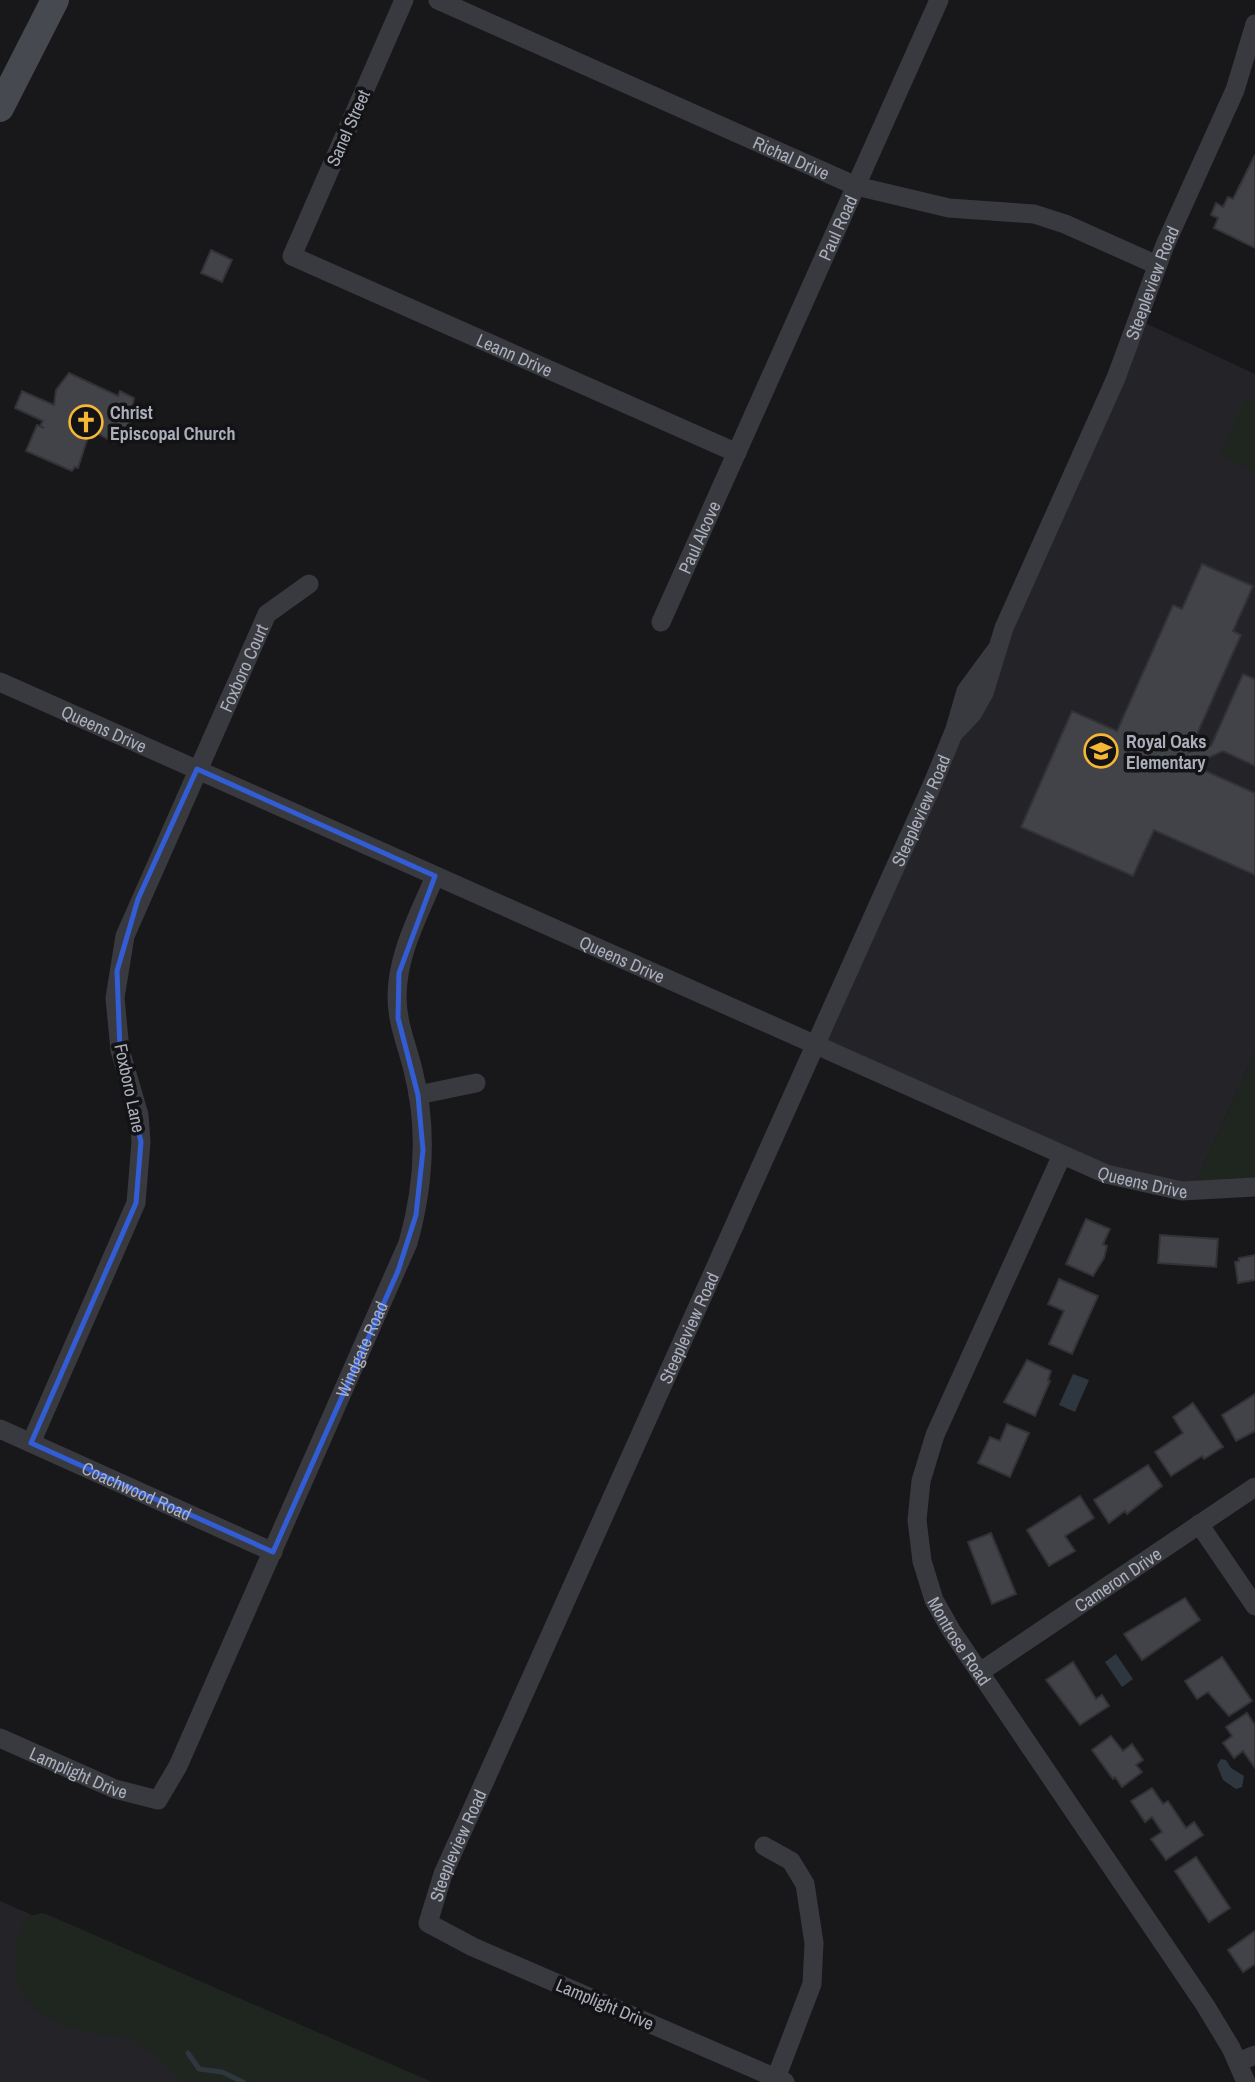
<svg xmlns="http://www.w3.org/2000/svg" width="1255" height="2082" viewBox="0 0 1255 2082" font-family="'Archivo Narrow',sans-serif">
	<rect width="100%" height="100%" fill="#18181b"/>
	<!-- built -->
	<g fill="#242428">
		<path d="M 1139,320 L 1255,374 L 1255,1052 L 1192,1191 L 1158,1188 L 816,1044 Z"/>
		<path d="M 0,1901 L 414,2082 L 0,2082 Z"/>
	</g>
	<!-- green -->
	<g fill="#1e261f">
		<path d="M 1245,399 L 1255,403 L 1255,471 L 1220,455 Z"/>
		<path d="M 1255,1052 L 1255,1187 L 1192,1191 Z"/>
		<path d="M 41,1913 L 46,1914 L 432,2082 L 182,2082 C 168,2064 149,2049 128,2039 C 114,2032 99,2036 86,2032 C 21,2015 0,1986 25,1918 Z"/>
	</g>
	<!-- water -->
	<g fill="#2e373f">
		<path d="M 1073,1374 L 1089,1380 L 1075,1412 L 1059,1405 Z"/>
		<path d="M 1116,1654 L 1133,1679 L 1122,1687 L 1105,1662 Z"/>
		<path d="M 1221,1759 L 1226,1760 L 1231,1768 L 1244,1776 L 1242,1787 L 1236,1789 L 1223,1780 L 1217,1765 Z"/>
	</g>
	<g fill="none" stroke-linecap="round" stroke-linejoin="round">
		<!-- stream -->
		<path stroke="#2e373f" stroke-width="5" d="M 188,2053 L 199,2069 L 222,2072 L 243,2082"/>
	</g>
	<!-- building -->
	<g fill="#424348" stroke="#323237" stroke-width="2">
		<path d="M 1255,155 L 1255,248 L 1214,228 L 1218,218 L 1211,215 L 1216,203 L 1223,207 L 1228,197 L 1233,199 Z"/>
		<path d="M 211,250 L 232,260 L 222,282 L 201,273 Z"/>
		<path d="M 69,373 L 118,396 L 120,391 L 134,398 L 130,423 L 114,443 L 82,424 L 79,430 L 89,434 L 78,468 L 75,467 L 72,471 L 26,451 L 37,425 L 44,428 L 40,426 L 43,421 L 15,408 L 22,391 L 54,405 L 56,390 Z"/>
		<path d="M 1202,564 L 1253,586 L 1233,631 L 1241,635 L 1189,752 L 1211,746 L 1243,674 L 1255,679 L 1255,766 L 1223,751 L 1192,765 L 1255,793 L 1255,875 L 1154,830 L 1133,876 L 1021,827 L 1072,711 L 1117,731 L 1173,605 L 1182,609 Z"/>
		<path d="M 1086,1219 L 1110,1229 L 1103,1244 L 1107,1246 L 1104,1258 L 1093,1276 L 1066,1264 Z"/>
		<path d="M 1160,1235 L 1218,1239 L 1216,1267 L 1158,1263 Z"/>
		<path d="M 1255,1255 L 1255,1280 L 1238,1283 L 1235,1262 L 1239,1261 L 1239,1258 Z"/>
		<path d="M 1059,1279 L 1098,1296 L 1072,1354 L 1049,1344 L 1064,1311 L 1048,1304 Z"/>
		<path d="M 1027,1360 L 1051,1371 L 1048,1380 L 1050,1381 L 1035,1416 L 1004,1402 Z"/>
		<path d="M 1255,1394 L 1255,1431 L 1236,1441 L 1222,1415 Z"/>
		<path d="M 1193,1403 L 1223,1447 L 1204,1459 L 1202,1456 L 1171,1476 L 1155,1452 L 1183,1433 L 1173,1417 Z"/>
		<path d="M 1007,1424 L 1029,1433 L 1010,1477 L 978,1463 L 990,1437 L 1000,1441 Z"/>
		<path d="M 1148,1465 L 1162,1486 L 1127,1514 L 1125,1511 L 1109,1523 L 1094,1500 Z"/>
		<path d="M 1080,1496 L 1094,1518 L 1065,1536 L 1075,1551 L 1049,1566 L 1027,1530 Z"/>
		<path d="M 991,1533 L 1016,1594 L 992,1604 L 968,1542 Z"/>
		<path d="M 1185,1598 L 1200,1620 L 1142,1660 L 1124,1634 Z"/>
		<path d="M 1222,1657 L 1252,1701 L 1229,1716 L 1208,1692 L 1197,1699 L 1185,1681 Z"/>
		<path d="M 1073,1662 L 1096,1699 L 1102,1695 L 1109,1706 L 1080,1725 L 1046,1680 Z"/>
		<path d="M 1247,1713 L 1255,1725 L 1255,1768 L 1243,1751 L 1234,1758 L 1223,1743 L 1232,1736 L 1226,1727 Z"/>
		<path d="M 1111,1736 L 1123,1751 L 1132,1744 L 1143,1760 L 1136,1765 L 1142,1772 L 1122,1787 L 1115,1777 L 1113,1779 L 1092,1750 Z"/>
		<path d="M 1152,1788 L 1163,1804 L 1168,1801 L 1186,1828 L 1194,1822 L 1203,1835 L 1166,1860 L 1151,1839 L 1162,1832 L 1152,1817 L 1145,1822 L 1131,1801 Z"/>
		<path d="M 1196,1857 L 1230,1908 L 1209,1922 L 1175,1871 Z"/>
		<path d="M 1255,1931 L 1255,1964 L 1243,1972 L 1228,1950 Z"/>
	</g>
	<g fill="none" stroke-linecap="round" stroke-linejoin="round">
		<!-- street -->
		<g stroke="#393a40" stroke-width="19">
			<path id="s1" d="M 404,0 L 292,256 L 737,453"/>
			<path id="s2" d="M 438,0 L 856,186 L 949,208 L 1034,214 L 1065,224 L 1157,265"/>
			<path id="s3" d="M 661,622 L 939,0"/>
			<path id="s4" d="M 0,682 L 1106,1174 L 1182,1191 L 1255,1187"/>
			<path id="s5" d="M 954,733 L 972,714 L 984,693 L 1004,628 L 1116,378 L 1165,245 L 1235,90 L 1255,24"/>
			<path d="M 418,1095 L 476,1083"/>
			<path id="s6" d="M 1062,1155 L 935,1435 L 921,1481 L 917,1520 L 922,1561 L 934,1600 L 951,1630 L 1205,2005 L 1231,2048 L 1246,2082"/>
			<path id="s7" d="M 0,1429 L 273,1552"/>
			<path id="s8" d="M 31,1443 L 136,1203 L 141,1142 L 139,1115 L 120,1050 L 115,998 L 125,936 L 267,614 L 309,584"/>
			<path d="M 1199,1524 L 1255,1606"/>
			<path id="s9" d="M 980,1672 L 1255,1487"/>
			<path id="s10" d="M 0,1738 L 115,1789 L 158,1800 L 178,1766 L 408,1243 C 424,1186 428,1128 413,1070 C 407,1045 397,1023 397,997 C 397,954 419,915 435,876"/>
			<path d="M 764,1846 L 791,1861 L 805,1884 L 814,1943 L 812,1984 L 776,2078"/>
			<path d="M 1238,2062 L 1255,2055"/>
			<path id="s11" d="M 785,2082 L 473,1947 L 428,1923 L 443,1874 L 933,783 L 955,729 L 966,691 L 996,650"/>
		</g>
		<!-- secondary -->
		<path stroke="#474950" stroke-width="28" d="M 0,108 L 55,0"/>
	</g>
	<!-- marked area -->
	<path fill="none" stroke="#325dd4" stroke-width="5" stroke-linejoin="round" d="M 197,769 L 435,876 L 399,973 L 398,1018 L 418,1095 L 423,1150 L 416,1215 L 398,1271 L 273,1552 L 31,1443 L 136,1203 L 141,1142 L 120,1050 L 117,971 L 138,899 Z"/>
	<!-- icons -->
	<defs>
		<symbol id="church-ring" viewBox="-11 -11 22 22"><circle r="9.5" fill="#131316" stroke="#f6b735" stroke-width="1.5"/><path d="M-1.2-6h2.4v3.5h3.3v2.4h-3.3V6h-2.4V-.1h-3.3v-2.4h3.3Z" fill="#f6b735"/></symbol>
		<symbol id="school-ring" viewBox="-11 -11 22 22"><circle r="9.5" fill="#131316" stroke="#f6b735" stroke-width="1.5"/><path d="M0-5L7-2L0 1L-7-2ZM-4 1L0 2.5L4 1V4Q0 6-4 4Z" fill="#f6b735"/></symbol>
	</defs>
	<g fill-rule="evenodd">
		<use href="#church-ring" x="67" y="403" width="38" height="38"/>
		<use href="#school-ring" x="1082" y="732" width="38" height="38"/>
	</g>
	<g text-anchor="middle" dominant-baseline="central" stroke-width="7" stroke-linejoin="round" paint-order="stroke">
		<!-- street labels -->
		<g font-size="18" fill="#abafbb" stroke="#131316">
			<text transform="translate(348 128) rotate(-66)">Sanel Street</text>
			<text stroke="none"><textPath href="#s2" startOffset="387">Richal Drive</textPath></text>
			<text stroke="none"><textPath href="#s3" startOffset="432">Paul Road</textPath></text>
			<text stroke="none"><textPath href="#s5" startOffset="494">Steepleview Road</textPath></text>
			<text stroke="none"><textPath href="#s1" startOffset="523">Leann Drive</textPath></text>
			<text stroke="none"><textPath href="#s3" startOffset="93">Paul Alcove</textPath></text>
			<text stroke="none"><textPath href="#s8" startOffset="826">Foxboro Court</textPath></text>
			<text stroke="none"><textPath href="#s4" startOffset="114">Queens Drive</textPath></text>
			<text stroke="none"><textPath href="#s11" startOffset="1608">Steepleview Road</textPath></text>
			<text stroke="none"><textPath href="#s4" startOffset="681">Queens Drive</textPath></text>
			<text transform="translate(130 1088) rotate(78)">Foxboro Lane</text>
			<text stroke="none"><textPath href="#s4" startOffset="1248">Queens Drive</textPath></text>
			<text stroke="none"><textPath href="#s11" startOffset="1041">Steepleview Road</textPath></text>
			<text stroke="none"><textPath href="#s10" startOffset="665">Windgate Road</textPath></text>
			<text stroke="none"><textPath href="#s7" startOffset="150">Coachwood Road</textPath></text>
			<text stroke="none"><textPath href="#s9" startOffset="166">Cameron Drive</textPath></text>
			<text stroke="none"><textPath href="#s6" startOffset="525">Montrose Road</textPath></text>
			<text stroke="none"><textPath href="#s10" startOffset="86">Lamplight Drive</textPath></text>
			<text stroke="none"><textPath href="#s11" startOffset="474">Steepleview Road</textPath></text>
			<text transform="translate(605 2004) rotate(23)">Lamplight Drive</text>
		</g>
		<!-- poi labels -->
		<g font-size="18" font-weight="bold" fill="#abafbb" stroke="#131316" text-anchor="start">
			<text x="110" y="412">Christ<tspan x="110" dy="21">Episcopal Church</tspan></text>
			<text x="1126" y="741">Royal Oaks<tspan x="1126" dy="21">Elementary</tspan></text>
		</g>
	</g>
</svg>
